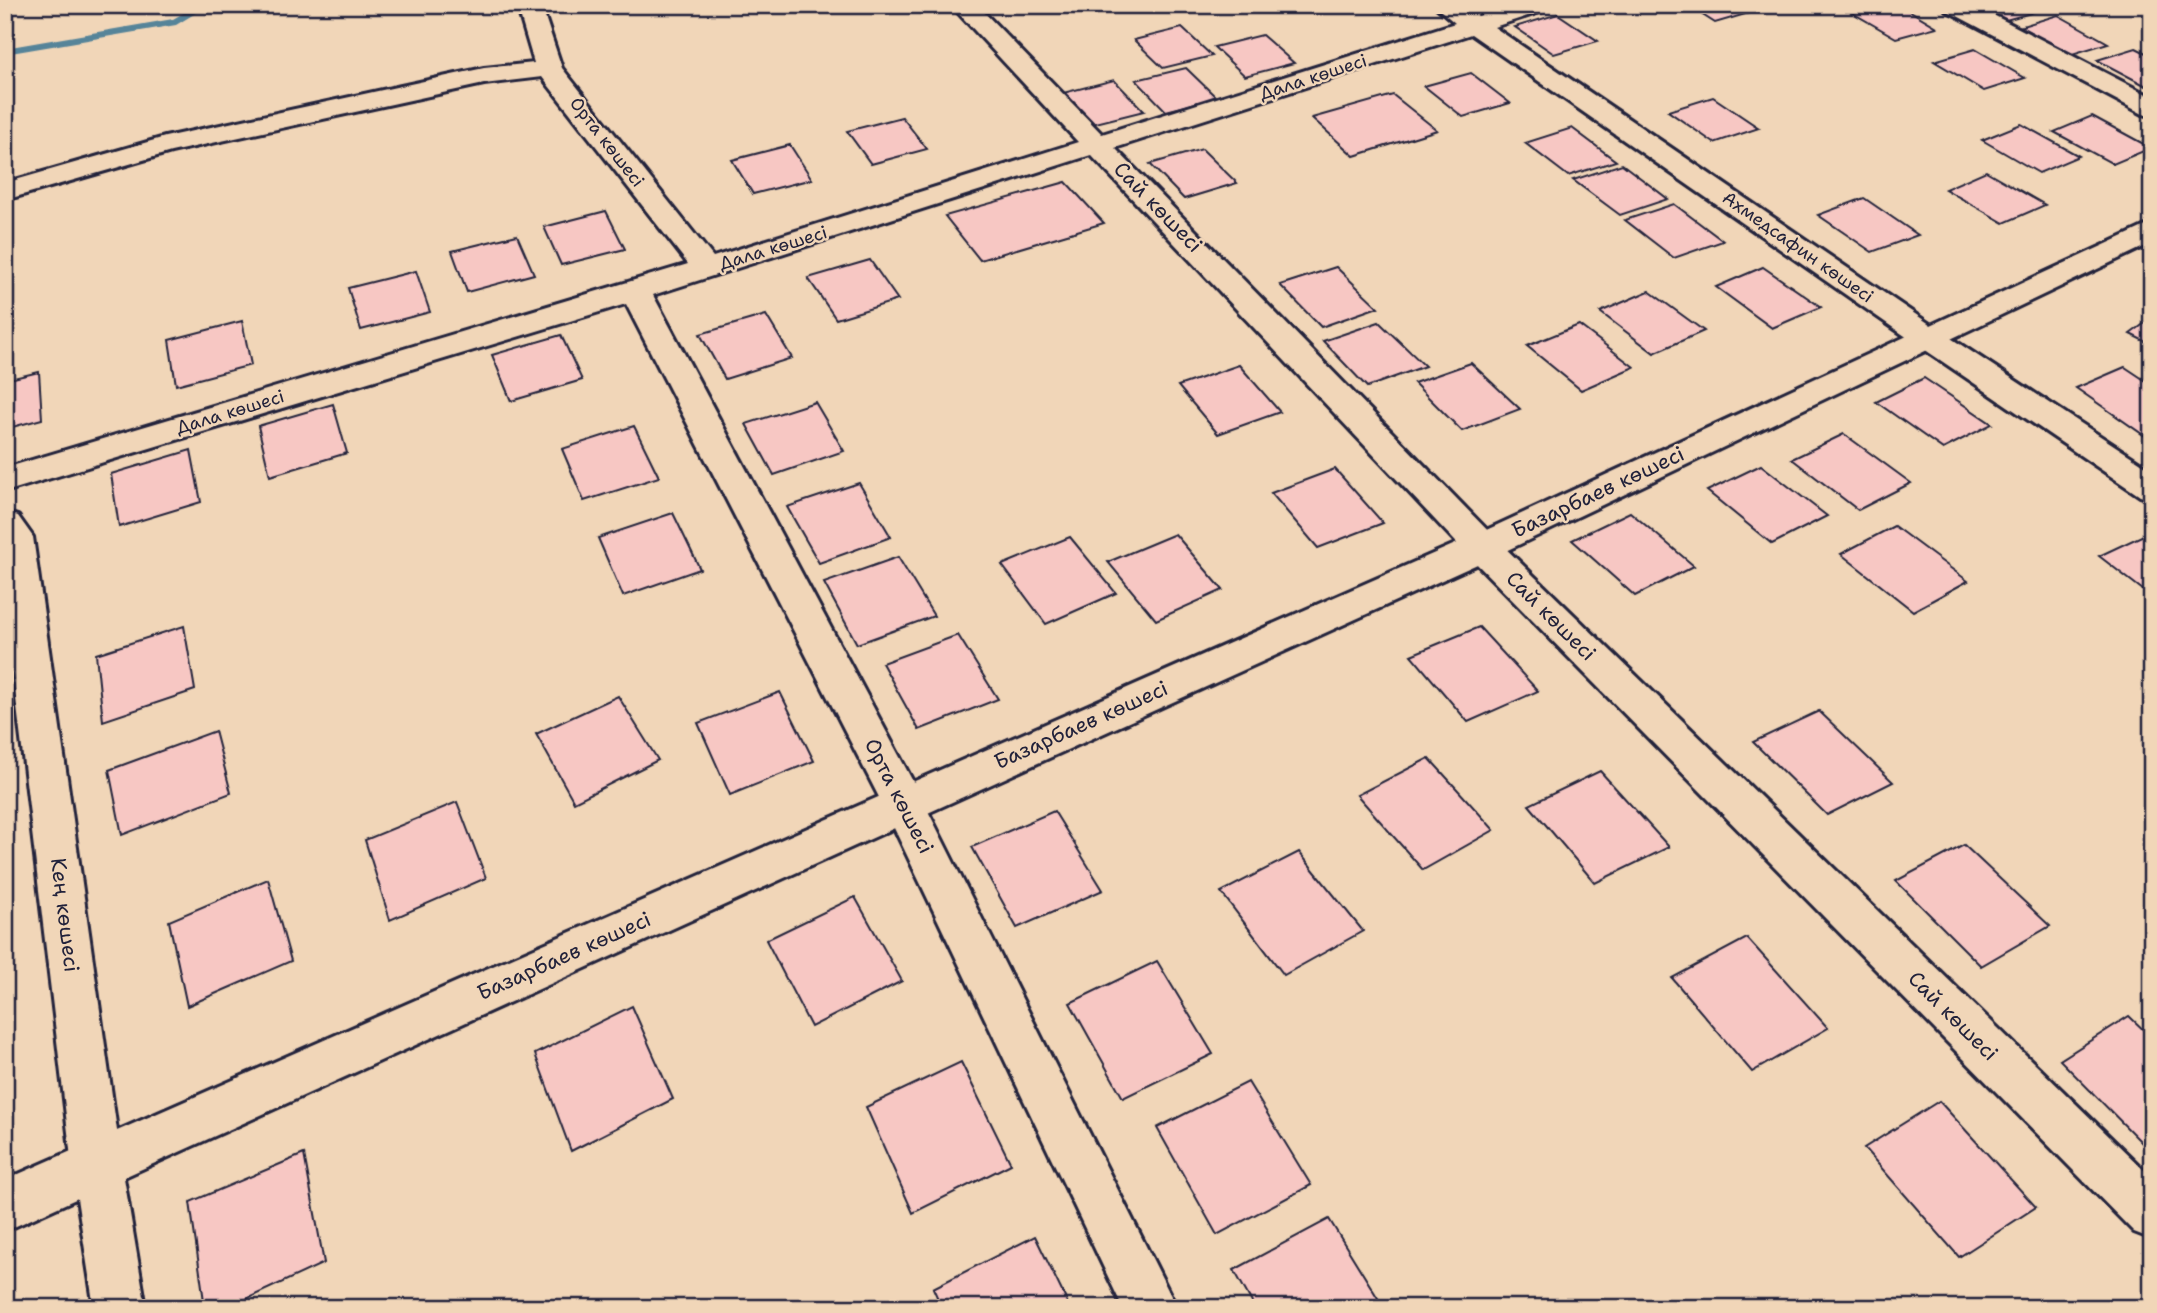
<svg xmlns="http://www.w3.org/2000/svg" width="2157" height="1313" viewBox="0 0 2157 1313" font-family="'Shantell Sans',sans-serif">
	<rect width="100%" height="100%" fill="#f1d6b8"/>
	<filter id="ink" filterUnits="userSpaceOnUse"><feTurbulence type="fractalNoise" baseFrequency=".0143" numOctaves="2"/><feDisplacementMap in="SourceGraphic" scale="14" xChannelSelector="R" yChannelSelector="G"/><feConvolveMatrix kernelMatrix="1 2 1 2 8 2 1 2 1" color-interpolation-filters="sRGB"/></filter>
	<g filter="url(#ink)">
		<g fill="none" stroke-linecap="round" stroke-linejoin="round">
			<!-- stream -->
			<path fill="#568499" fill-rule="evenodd" d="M 197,5 L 209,5 L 176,25 L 5,54 L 5,48 L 173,19 Z"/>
		</g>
		<!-- building -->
		<g fill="#f7c7c3" stroke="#22223b" stroke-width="2">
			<path d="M 1687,5 L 1746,5 L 1756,11 L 1715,23 Z"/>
			<path d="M 1873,5 L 1900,5 L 1937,27 L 1896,38 L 1851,12 Z"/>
			<path d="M 1979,5 L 2038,5 L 2045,9 L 2006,20 Z"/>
			<path d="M 1558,14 L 1598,41 L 1554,54 L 1515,27 Z"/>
			<path d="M 2058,15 L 2108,43 L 2069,55 L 2019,27 Z"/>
			<path d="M 1182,28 L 1212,56 L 1163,68 L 1134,40 Z"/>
			<path d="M 1262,35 L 1294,63 L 1245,76 L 1214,47 Z"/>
			<path d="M 2136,48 L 2152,56 L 2152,89 L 2097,60 Z"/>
			<path d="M 1975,49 L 2025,78 L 1984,91 L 1934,61 Z"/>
			<path d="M 1186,68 L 1217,98 L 1166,111 L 1136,80 Z"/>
			<path d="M 1471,73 L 1510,103 L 1463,117 L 1424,86 Z"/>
			<path d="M 1114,80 L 1144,111 L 1092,124 L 1063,93 Z"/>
			<path d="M 1393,95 L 1437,130 L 1354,156 L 1312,118 Z"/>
			<path d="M 1713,97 L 1759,128 L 1714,143 L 1668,111 Z"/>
			<path d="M 2092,116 L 2151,148 L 2113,164 L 2054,132 Z"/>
			<path d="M 902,117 L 927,149 L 871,164 L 847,131 Z"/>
			<path d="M 2021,124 L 2079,156 L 2039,173 L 1982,140 Z"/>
			<path d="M 1572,128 L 1616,161 L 1568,176 L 1525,143 Z"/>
			<path d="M 790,145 L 812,179 L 753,194 L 732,160 Z"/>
			<path d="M 1202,149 L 1237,183 L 1184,199 L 1150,164 Z"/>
			<path d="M 1622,164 L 1668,199 L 1620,215 L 1573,180 Z"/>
			<path d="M 1986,171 L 2045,205 L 2004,223 L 1945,189 Z"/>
			<path d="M 1066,182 L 1104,223 L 980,260 L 945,216 Z"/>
			<path d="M 1864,198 L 1918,235 L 1872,252 L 1818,215 Z"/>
			<path d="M 1674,204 L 1723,241 L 1674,258 L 1625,220 Z"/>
			<path d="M 606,211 L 625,249 L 561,265 L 544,227 Z"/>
			<path d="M 517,235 L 534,274 L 467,292 L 452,251 Z"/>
			<path d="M 870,260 L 898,300 L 836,319 L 808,278 Z"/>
			<path d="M 1336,267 L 1378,307 L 1321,327 L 1280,285 Z"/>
			<path d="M 1763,267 L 1821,307 L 1772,328 L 1716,287 Z"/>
			<path d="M 416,271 L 430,312 L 361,330 L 348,288 Z"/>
			<path d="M 1649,291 L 1704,331 L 1654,353 L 1600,312 Z"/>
			<path d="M 766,315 L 792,358 L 725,379 L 700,334 Z"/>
			<path d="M 2152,318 L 2152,345 L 2130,334 Z"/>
			<path d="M 242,321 L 251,365 L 176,385 L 169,340 Z"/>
			<path d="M 1379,322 L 1425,366 L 1367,387 L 1323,341 Z"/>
			<path d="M 1579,325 L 1634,367 L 1581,390 L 1527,346 Z"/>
			<path d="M 561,335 L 582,380 L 511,401 L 492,355 Z"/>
			<path d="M 1471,363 L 1520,409 L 1462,431 L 1414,383 Z"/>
			<path d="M 1239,365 L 1280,412 L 1218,434 L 1178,386 Z"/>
			<path d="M 2125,367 L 2152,385 L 2152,433 L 2145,436 L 2076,388 Z"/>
			<path d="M 39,372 L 42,419 L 5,429 L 5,380 Z"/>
			<path d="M 1924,378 L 1992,424 L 1943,449 L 1876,402 Z"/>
			<path d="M 815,402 L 844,451 L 774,475 L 746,424 Z"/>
			<path d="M 333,404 L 347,453 L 270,476 L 258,426 Z"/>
			<path d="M 634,426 L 659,477 L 584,501 L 562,449 Z"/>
			<path d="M 1844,434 L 1911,483 L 1858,510 L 1792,459 Z"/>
			<path d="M 191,450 L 201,502 L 119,527 L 111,474 Z"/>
			<path d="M 1761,465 L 1827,516 L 1772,544 L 1707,491 Z"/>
			<path d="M 1335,469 L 1383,523 L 1318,548 L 1271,493 Z"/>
			<path d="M 859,483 L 891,537 L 819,563 L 787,507 Z"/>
			<path d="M 1630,512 L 1694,566 L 1635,596 L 1572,540 Z"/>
			<path d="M 673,513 L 700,569 L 623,596 L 598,538 Z"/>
			<path d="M 1894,526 L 1968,581 L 1913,611 L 1841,554 Z"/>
			<path d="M 2152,531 L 2152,597 L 2099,556 Z"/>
			<path d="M 1175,534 L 1223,590 L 1156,620 L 1108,562 Z"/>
			<path d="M 1070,537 L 1116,593 L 1046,624 L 1002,565 Z"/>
			<path d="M 898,557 L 934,616 L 857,644 L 824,583 Z"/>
			<path d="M 184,626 L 195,690 L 103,721 L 96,654 Z"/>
			<path d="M 1479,627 L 1538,691 L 1468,722 L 1411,655 Z"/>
			<path d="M 958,635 L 998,699 L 919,730 L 882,663 Z"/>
			<path d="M 780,692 L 814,761 L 730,795 L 698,723 Z"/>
			<path d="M 618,696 L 658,760 L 574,802 L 536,734 Z"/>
			<path d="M 1819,711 L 1893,782 L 1827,815 L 1753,742 Z"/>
			<path d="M 215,731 L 231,793 L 122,835 L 109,770 Z"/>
			<path d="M 1429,758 L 1494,830 L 1423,870 L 1357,795 Z"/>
			<path d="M 1600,771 L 1669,847 L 1595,883 L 1529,805 Z"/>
			<path d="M 457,802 L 486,878 L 390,920 L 365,840 Z"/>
			<path d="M 1054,811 L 1103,890 L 1017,928 L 972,847 Z"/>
			<path d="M 1964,845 L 2050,926 L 1981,966 L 1896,881 Z"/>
			<path d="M 1299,852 L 1363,931 L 1284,975 L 1221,892 Z"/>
			<path d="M 268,879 L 291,961 L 187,1006 L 169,921 Z"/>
			<path d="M 855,897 L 902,981 L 811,1027 L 766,940 Z"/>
			<path d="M 1747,938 L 1828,1028 L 1752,1072 L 1672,978 Z"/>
			<path d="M 1157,961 L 1213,1054 L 1123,1098 L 1070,1003 Z"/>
			<path d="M 632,1006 L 673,1099 L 571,1151 L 535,1054 Z"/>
			<path d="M 2129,1016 L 2152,1038 L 2152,1153 L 2060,1060 Z"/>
			<path d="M 961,1062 L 1011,1164 L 913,1213 L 866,1107 Z"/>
			<path d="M 1248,1082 L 1311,1185 L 1217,1235 L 1157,1128 Z"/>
			<path d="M 1939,1101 L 2036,1207 L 1959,1257 L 1864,1148 Z"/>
			<path d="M 304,1154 L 324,1263 L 227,1308 L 205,1308 L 190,1202 Z"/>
			<path d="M 1329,1219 L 1384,1308 L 1255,1308 L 1234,1270 Z"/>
			<path d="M 1035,1236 L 1070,1308 L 942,1308 L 933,1288 Z"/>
		</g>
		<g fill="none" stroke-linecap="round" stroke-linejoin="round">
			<defs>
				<g id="street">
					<path d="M 517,5 L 541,5 L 562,68 L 713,257 L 1078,142 L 951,5 L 977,5 L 1102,134 L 1455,23 L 1434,5 L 1463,5 L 1478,16 L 1511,5 L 1549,5 L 1546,10 L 1494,27 L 1940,331 L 2152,470 L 2152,499 L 2140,496 L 1918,345 L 1471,34 L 1115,148 L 1495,538 L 2152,1178 L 2152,1239 L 2134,1232 L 1469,556 L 1091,155 L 653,295 L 918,791 L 1177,1308 L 1123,1308 L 884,807 L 626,304 L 5,492 L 5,468 L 688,264 L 542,77 L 484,84 L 171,152 L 5,200 L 5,183 L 165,137 L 484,68 L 534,63 Z"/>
					<path d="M 1943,5 L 1974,5 L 2152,97 L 2152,116 L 2143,114 L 1946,10 Z"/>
					<path d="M 5,512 L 18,516 L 33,537 L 122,1166 L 146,1308 L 94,1308 L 72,1166 L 5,606 Z"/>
				</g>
				<path id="secondary" d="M 2152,223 L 2152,243 L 1495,556 L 5,1231 L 5,1180 L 1469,538 Z"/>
			</defs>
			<!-- street casing -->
			<use href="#street" stroke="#22223b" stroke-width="6"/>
			<!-- secondary casing -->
			<use href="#secondary" stroke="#22223b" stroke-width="6"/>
			<!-- street -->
			<use href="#street" fill="#f1d6b8" fill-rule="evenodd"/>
			<!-- secondary -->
			<use href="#secondary" fill="#f1d6b8" fill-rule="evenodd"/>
		</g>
	</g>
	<g text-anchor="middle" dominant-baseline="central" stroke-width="5" stroke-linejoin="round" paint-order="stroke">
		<!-- far-street labels -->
		<g font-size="18" fill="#22223b" stroke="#f1d6b8">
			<text transform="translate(1313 77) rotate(-18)">Дала көшесі</text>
			<text transform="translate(607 142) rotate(52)">Орта көшесі</text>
			<text transform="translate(1798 247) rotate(35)">Ахмедсафин көшесі</text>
			<text transform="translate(773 248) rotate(-17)">Дала көшесі</text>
			<text transform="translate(230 412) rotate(-17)">Дала көшесі</text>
		</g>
		<!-- street labels -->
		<g font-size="21" fill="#22223b" stroke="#f1d6b8">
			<text transform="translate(1158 207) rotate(46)">Сай көшесі</text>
			<text transform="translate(1598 492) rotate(-25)">Базарбаев көшесі</text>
			<text transform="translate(1551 616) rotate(45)">Сай көшесі</text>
			<text transform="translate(1081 725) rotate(-24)">Базарбаев көшесі</text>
			<text transform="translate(899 796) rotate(63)">Орта көшесі</text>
			<text transform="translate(65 915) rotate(83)">Кең көшесі</text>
			<text transform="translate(564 956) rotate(-24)">Базарбаев көшесі</text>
			<text transform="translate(1953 1016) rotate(45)">Сай көшесі</text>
		</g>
	</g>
	<!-- margin -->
	<rect width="2157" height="1313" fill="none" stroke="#f1d6b8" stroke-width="28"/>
	<rect x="14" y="14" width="2129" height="1285" fill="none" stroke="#22223b" stroke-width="2.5" filter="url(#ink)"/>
</svg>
